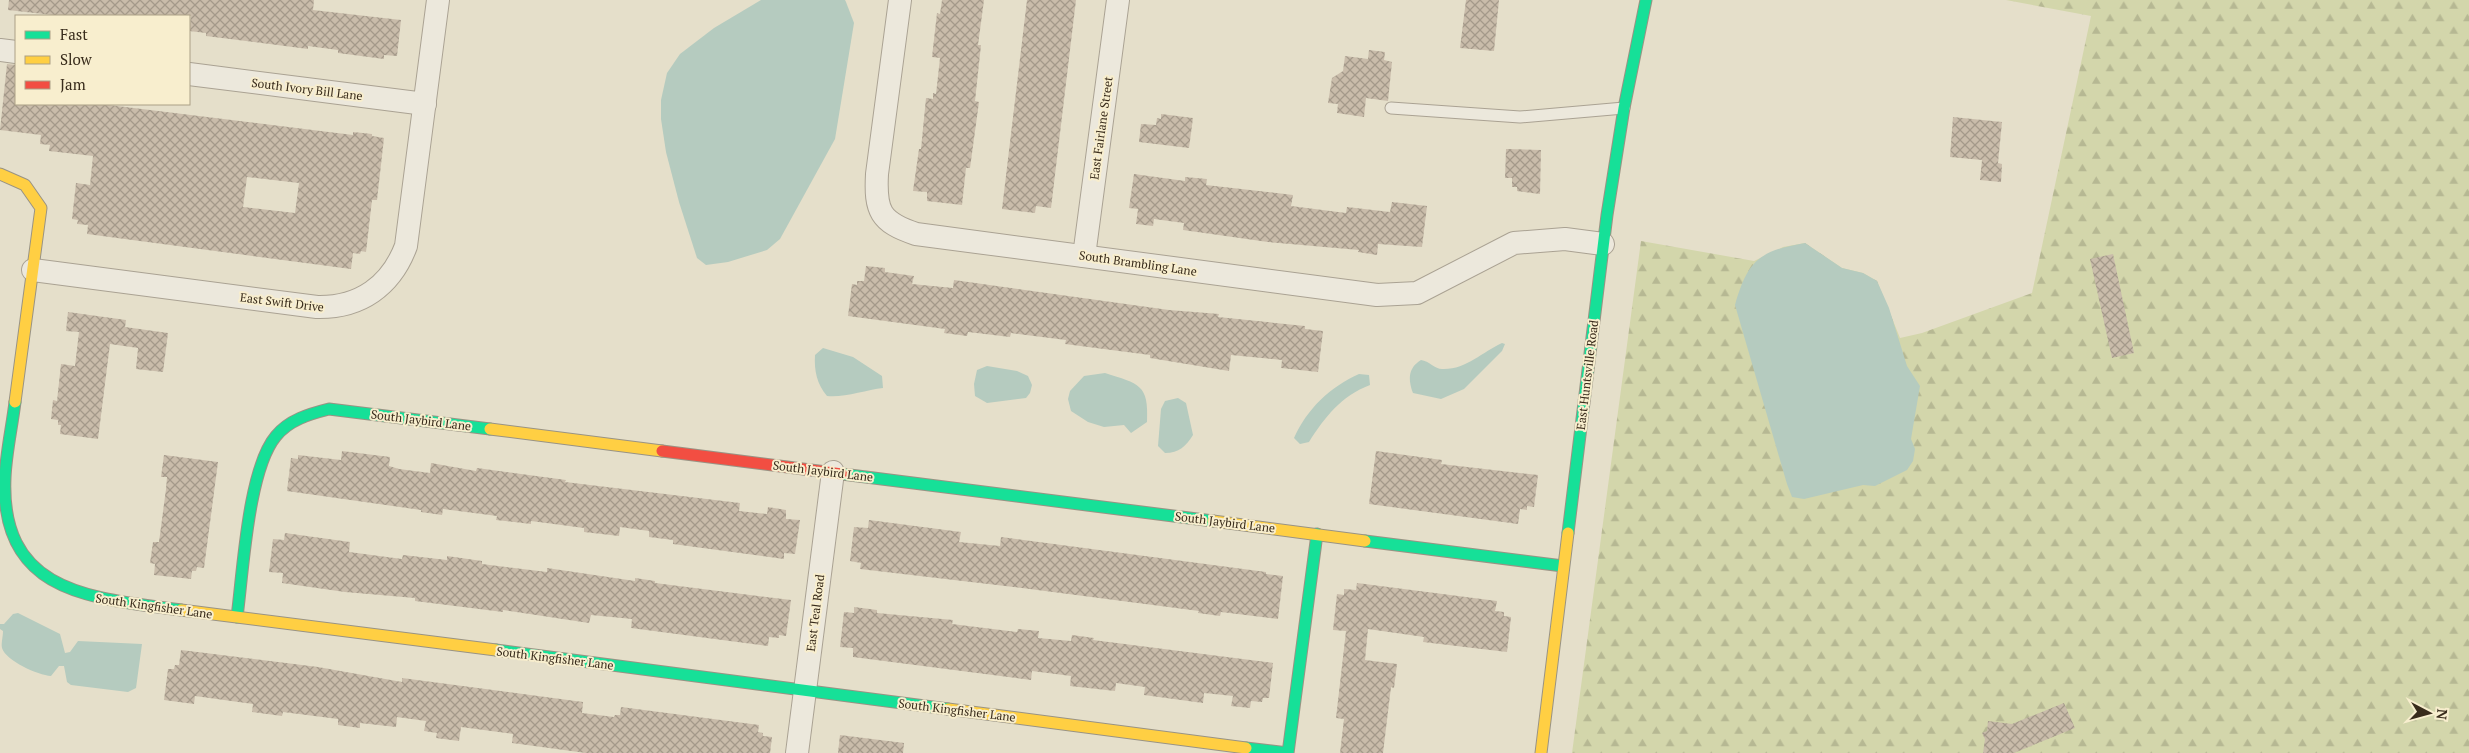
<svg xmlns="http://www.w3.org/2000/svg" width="2469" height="753" viewBox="0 0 2469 753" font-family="'PT Serif',serif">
	<defs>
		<pattern id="forest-firs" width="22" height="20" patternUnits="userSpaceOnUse" patternTransform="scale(1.25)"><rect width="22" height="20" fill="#d3d6ab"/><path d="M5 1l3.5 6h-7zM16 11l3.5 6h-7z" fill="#b6b893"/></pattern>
		<pattern id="building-cross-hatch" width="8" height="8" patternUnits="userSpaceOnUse" patternTransform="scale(1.25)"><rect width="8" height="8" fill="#c9bcaa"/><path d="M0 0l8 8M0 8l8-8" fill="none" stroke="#a4998a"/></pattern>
	</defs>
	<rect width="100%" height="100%" fill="#e5dfca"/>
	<!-- forest -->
	<path fill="url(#forest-firs)" d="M 2006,0 L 2469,0 L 2469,753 L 1572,753 L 1641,241 L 1754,261 L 1783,247 L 1805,243 L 1842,268 L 1863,273 L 1877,281 L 1900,338 L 1922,333 L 2032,293 L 2091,16 Z"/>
	<!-- water -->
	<g fill="#b5cbbf">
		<path d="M 761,0 L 845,0 L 846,2 L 854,23 L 835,139 L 780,239 L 767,250 L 728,262 L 706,265 L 697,258 L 679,202 L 666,152 L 661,119 L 661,100 L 667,73 L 680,54 L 714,28 Z"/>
		<path d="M 1805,243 L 1842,268 L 1863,273 L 1877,281 L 1889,308 L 1907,366 L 1920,386 L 1911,439 L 1915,449 L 1913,461 L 1907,470 L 1875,486 L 1863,485 L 1804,499 L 1792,497 L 1787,484 L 1735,305 C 1748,260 1759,251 1805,243 Z"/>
		<path d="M 1502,343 L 1505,344 L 1502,351 L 1464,389 L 1441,399 L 1413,393 C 1408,379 1408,368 1421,360 C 1429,361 1435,369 1442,369 C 1466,370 1482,352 1502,343 Z"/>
		<path d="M 823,348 L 853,357 L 882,376 L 883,388 C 866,390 843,398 827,396 C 817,384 814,371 815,355 Z"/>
		<path d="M 987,366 L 1017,371 L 1028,376 L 1032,385 L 1030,393 L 1026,398 L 987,403 L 975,396 L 974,384 L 977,370 Z"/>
		<path d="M 1105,373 C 1139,384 1149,384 1147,422 L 1131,433 L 1124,425 L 1104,427 L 1088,422 L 1071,411 L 1068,399 L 1070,391 L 1084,376 Z"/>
		<path d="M 1359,374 L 1369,375 L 1370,385 C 1341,396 1325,417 1309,442 L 1300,444 L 1294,438 C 1307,409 1330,387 1359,374 Z"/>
		<path d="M 1178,398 L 1186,403 L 1193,435 C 1186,446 1179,453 1165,453 L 1158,446 L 1161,409 L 1165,401 Z"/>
		<path d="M 18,613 L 60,634 L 65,653 L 70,652 L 78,641 L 142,644 L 136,688 L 128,692 L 71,685 L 67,682 L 64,666 L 59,666 L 51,676 C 38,675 6,661 2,648 C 1,643 3,637 3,631 L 0,629 L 0,624 L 4,624 L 13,614 Z"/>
	</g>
	<!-- building -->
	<g fill="url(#building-cross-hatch)" fill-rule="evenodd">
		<path d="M 9,0 L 314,0 L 313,10 L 401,20 L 397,56 L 384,55 L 384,59 L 338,53 L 338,50 L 308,46 L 308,49 L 206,36 L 206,33 L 189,31 L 191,16 L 61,16 L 8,10 Z"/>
		<path d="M 942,0 L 984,0 L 978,45 L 981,45 L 975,101 L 979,102 L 970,168 L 966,168 L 962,205 L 927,201 L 927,192 L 913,191 L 919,149 L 921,149 L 926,98 L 933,99 L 933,93 L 936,94 L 940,58 L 932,57 L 937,13 L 940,14 Z"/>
		<path d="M 1027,0 L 1076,0 L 1051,208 L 1036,206 L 1035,213 L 1002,209 Z"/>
		<path d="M 1466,0 L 1499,0 L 1494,51 L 1460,48 Z"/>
		<path d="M 1369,50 L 1385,52 L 1384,60 L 1392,62 L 1388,101 L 1366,98 L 1364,117 L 1337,113 L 1338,104 L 1328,103 L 1332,78 L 1343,71 L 1345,56 L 1368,59 Z"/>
		<path d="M 7,64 L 16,65 L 16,104 L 101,104 L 353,135 L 353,132 L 372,134 L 372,136 L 384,138 L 377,200 L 372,200 L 366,252 L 361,251 L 360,254 L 353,253 L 351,269 L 87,234 L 88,225 L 77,224 L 78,220 L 72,219 L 76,183 L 90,185 L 93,156 L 49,151 L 50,145 L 40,144 L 41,135 L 0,130 ZM 247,177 L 299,183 L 295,213 L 243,207 Z"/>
		<path d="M 1161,114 L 1193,118 L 1189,148 L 1139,142 L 1141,124 L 1156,125 L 1157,118 L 1161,119 Z"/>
		<path d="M 1953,117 L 2002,122 L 1998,163 L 2002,164 L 2001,182 L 1980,180 L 1982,160 L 1950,157 Z"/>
		<path d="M 1506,149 L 1541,150 L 1540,194 L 1517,191 L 1517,187 L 1512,187 L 1512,178 L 1505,178 Z"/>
		<path d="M 1134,174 L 1185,181 L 1185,177 L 1207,179 L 1206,185 L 1293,195 L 1291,206 L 1346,213 L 1347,207 L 1390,212 L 1392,202 L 1427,206 L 1422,247 L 1378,244 L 1377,255 L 1358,252 L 1359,250 L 1268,242 L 1183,230 L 1184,223 L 1154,219 L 1153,226 L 1136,224 L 1138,209 L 1129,208 Z"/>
		<path d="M 2113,254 L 2134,353 L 2112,358 L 2090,259 Z"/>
		<path d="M 866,266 L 885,268 L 885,272 L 914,276 L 912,284 L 953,288 L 954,280 L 1169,310 L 1219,314 L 1218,317 L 1305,326 L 1305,329 L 1323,331 L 1318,372 L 1281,368 L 1282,360 L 1231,355 L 1229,371 L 1150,358 L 1150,355 L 1065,344 L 1066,340 L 1011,333 L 1010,337 L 968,332 L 967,336 L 944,333 L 945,329 L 848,316 L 852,284 L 857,285 L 857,281 L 864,281 Z"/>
		<path d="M 68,312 L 126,320 L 125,327 L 168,333 L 163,372 L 136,369 L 138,348 L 110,344 L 98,439 L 60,434 L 61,425 L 58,425 L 58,420 L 51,419 L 53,400 L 57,401 L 61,364 L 75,366 L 79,332 L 66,331 Z"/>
		<path d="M 342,451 L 390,457 L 389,466 L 399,469 L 430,473 L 431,463 L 476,471 L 477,468 L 566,480 L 565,482 L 740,503 L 739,511 L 767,514 L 768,507 L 786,510 L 786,519 L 800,520 L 795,554 L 784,553 L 784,559 L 673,544 L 673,540 L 649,537 L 649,531 L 620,527 L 619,536 L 584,532 L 584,528 L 531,521 L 531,524 L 496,520 L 497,516 L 443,509 L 442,515 L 421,512 L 421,510 L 287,491 L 291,458 L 298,459 L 298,455 L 341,460 Z"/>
		<path d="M 1376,451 L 1442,460 L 1441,464 L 1538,475 L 1534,507 L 1527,506 L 1527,510 L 1520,509 L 1518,524 L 1369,504 Z"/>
		<path d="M 164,455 L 218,462 L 204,568 L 197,567 L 196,571 L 192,571 L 191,579 L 154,575 L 155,564 L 150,563 L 153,542 L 159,542 L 166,489 L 167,477 L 161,477 Z"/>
		<path d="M 869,520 L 961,532 L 959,542 L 1000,546 L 1001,537 L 1266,572 L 1266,574 L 1283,576 L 1278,619 L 1221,612 L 1220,616 L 1198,613 L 1199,611 L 1022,588 L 860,569 L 861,563 L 850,561 L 854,527 L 868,528 Z"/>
		<path d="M 285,533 L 350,542 L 349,552 L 402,559 L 403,555 L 447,560 L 447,556 L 482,561 L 482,564 L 547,572 L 547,568 L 635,581 L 635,578 L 655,581 L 655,583 L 791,600 L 786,636 L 779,635 L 779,638 L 769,637 L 768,646 L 631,628 L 632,619 L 591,615 L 589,623 L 503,610 L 503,612 L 415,601 L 415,598 L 345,592 L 282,583 L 283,573 L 269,572 L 273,539 L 284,540 Z"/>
		<path d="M 1357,583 L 1497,601 L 1495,611 L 1504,612 L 1504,616 L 1511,617 L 1507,652 L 1423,642 L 1424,637 L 1368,629 L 1365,660 L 1397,664 L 1394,688 L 1391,687 L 1383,753 L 1340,753 L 1344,719 L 1336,718 L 1346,631 L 1333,630 L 1337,594 L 1344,595 L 1344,589 L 1356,590 Z"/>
		<path d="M 854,607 L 877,610 L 877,613 L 953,620 L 952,624 L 1017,632 L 1018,629 L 1039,631 L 1038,638 L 1071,641 L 1072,635 L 1094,638 L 1093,640 L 1273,663 L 1269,698 L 1263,698 L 1262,702 L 1251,701 L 1250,708 L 1231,706 L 1233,696 L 1204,693 L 1203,703 L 1144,695 L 1145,687 L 1116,683 L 1115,691 L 1070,686 L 1071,676 L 1032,671 L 1031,680 L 853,657 L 853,648 L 840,647 L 844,612 L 854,613 Z"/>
		<path d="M 181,650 L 318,667 L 402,682 L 402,678 L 583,702 L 582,713 L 614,717 L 615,715 L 620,715 L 621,707 L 759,725 L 758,732 L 763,733 L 763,736 L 772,737 L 770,753 L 586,753 L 512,743 L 513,734 L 461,727 L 459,741 L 436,738 L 437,733 L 424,731 L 426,721 L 397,717 L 396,727 L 360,723 L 360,728 L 338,725 L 338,719 L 283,712 L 282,716 L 252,712 L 253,704 L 195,696 L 194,704 L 164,700 L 168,669 L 174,669 L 175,665 L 179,665 Z"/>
		<path d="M 2064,703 L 2075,728 L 2014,753 L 1983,753 L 1985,739 L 1982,733 L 1987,731 L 1988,721 L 2012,724 Z"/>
		<path d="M 840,735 L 904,743 L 903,753 L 838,753 Z"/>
	</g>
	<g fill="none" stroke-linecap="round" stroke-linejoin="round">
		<defs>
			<path id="lane" d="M 1391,108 L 1520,117 L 1624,108"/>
			<g id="street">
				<path d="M 900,0 L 877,174 C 875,211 880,222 916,234 L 1377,295 L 1417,293 L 1514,243 L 1565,239 L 1603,244"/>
				<path d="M 0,50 L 16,52"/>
				<path d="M 189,74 L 425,104"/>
				<path d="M 1084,256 L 1118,0"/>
				<path d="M 33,270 L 317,307 C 360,308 391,286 406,246 L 438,0"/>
				<path d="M 797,753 L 833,472"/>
			</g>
			<g id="fast">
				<path d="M 15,402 C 12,427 6,453 5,478 C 0,595 94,598 181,610"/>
				<path d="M 842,474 L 1213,521"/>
				<path d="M 1568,533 L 1607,215 L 1624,108 L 1646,0"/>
				<path d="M 1365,541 L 1563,566"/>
				<path d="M 237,617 C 243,572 248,469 276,436 C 289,420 309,414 329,409 L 490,429"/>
				<path d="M 496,650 L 948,709"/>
				<path d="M 1246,748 L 1288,753 L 1317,534"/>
			</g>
			<g id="slow">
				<path d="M 0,174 L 25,185 L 41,208 L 15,402"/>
				<path d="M 490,429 L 662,451"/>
				<path d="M 1213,521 L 1365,541"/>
				<path d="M 181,610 L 496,650"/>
				<path d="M 948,709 L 1246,748"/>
				<path d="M 1541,753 L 1568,533"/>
			</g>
			<path id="jam" d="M 662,451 L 842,474"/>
		</defs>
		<!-- lane casing -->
		<use href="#lane" stroke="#aaa293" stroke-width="13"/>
		<!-- street casing -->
		<use href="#street" stroke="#aaa293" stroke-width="24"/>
		<!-- fast casing -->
		<use href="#fast" stroke="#999384" stroke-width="13"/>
		<!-- slow casing -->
		<use href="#slow" stroke="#999384" stroke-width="13"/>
		<!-- jam casing -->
		<use href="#jam" stroke="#999384" stroke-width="13"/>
		<!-- lane -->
		<use href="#lane" stroke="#ece8dc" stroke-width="11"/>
		<!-- street -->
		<use href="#street" stroke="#ece8dc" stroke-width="22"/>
		<!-- fast -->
		<use href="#fast" stroke="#16e098" stroke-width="11"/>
		<!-- slow -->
		<use href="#slow" stroke="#ffcf43" stroke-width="11"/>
		<!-- jam -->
		<use href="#jam" stroke="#f24e42" stroke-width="11"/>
	</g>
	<g text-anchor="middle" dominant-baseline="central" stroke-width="4" stroke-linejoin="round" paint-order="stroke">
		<!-- street labels -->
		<g font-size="12" fill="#382b1b" stroke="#f8eece">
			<text transform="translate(307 89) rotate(7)">South Ivory Bill Lane</text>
			<text transform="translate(1101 128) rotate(-82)">East Fairlane Street</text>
			<text transform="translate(1138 263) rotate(8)">South Brambling Lane</text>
			<text transform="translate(282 302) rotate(7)">East Swift Drive</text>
			<text transform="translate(1587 375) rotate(-83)">East Huntsville Road</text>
			<text transform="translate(421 420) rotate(7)">South Jaybird Lane</text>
			<text transform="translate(823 471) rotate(7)">South Jaybird Lane</text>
			<text transform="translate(1225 522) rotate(7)">South Jaybird Lane</text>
			<text transform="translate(154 606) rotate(8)">South Kingfisher Lane</text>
			<text transform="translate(815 613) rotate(-83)">East Teal Road</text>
			<text transform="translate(555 658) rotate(7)">South Kingfisher Lane</text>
			<text transform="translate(957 710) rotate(7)">South Kingfisher Lane</text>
		</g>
	</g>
	<!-- legend -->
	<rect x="15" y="15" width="175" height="90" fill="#f8eece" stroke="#aba086"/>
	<rect x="25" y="31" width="25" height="8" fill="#16e098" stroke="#aba086"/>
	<text x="60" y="40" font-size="15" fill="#382b1b">Fast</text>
	<rect x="25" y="56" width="25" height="8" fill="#ffcf43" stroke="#aba086"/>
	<text x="60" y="65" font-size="15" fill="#382b1b">Slow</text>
	<rect x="25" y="81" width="25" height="8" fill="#f24e42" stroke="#aba086"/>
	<text x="60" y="90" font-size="15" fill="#382b1b">Jam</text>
	<!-- north arrow -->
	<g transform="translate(2429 713) rotate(96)" stroke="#f8eece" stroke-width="4" paint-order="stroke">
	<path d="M0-4L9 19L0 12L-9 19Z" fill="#382b1b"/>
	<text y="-8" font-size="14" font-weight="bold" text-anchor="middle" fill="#382b1b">N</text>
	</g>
</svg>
